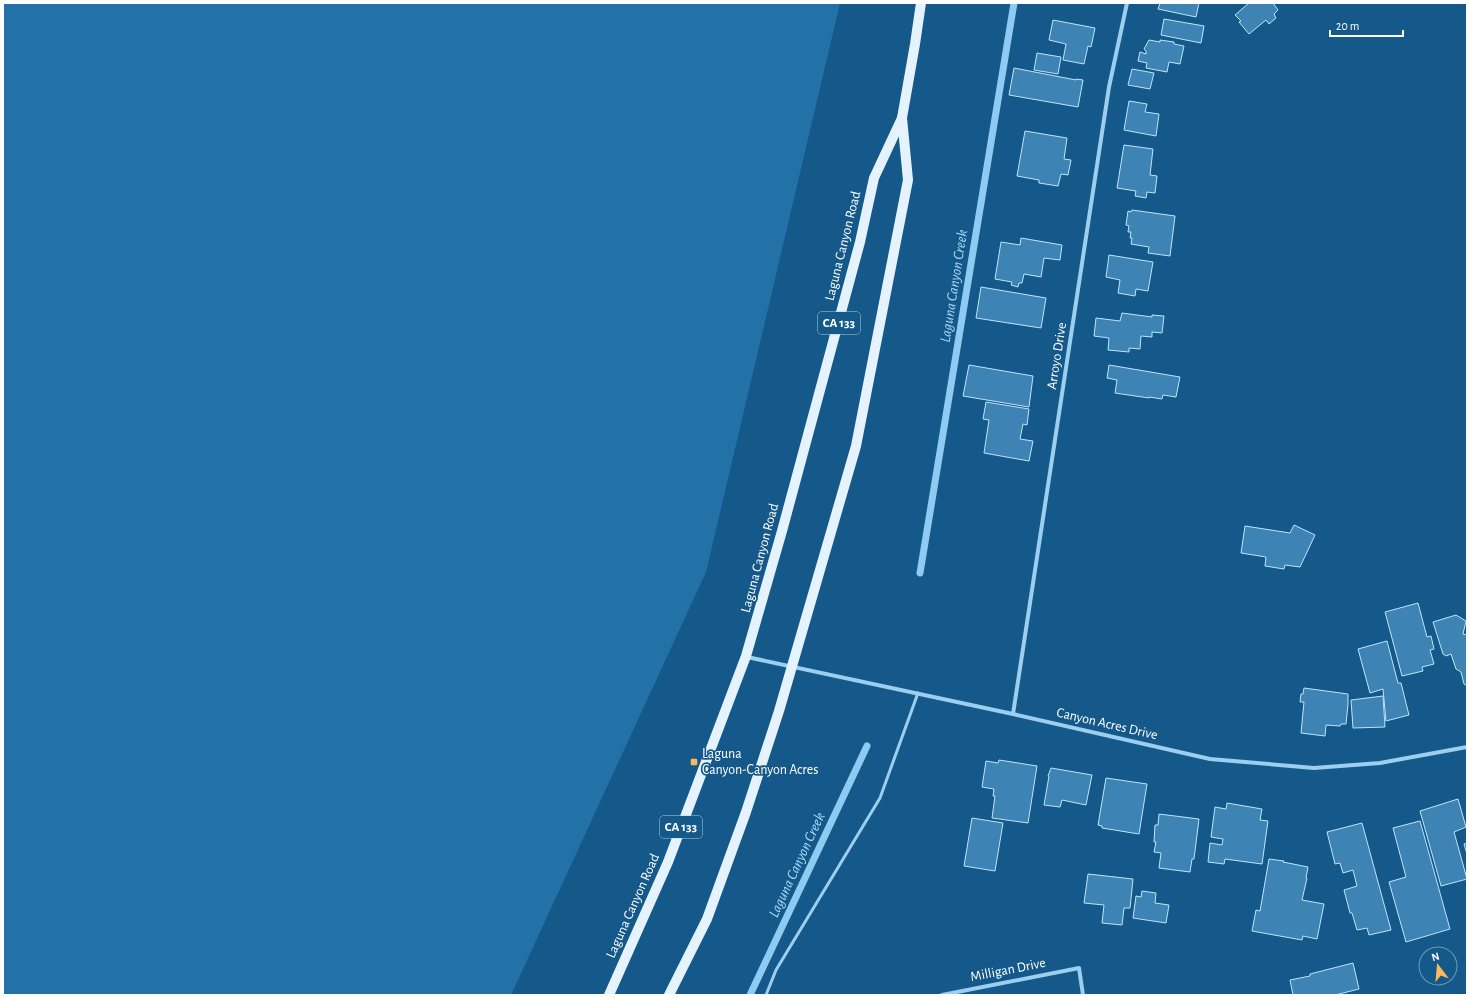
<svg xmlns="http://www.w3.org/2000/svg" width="1470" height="998" viewBox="0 0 1470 998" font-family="'Alegreya Sans',sans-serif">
	<rect width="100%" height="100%" fill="#14598a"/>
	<!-- green -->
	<path fill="#2372a7" d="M 3,3 L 840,3 L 706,572 L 511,995 L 3,995 Z"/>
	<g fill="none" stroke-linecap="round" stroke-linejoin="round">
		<!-- stream -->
		<g stroke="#8ecbf3" stroke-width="7">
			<path d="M 920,573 L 1014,3"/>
			<path d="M 750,995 L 867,746"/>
		</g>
	</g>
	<!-- building -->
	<g fill="#3d83b3" stroke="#c2e4fb">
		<path d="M 1160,3 L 1199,3 L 1196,17 L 1158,9 Z"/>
		<path d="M 1249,3 L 1273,3 L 1278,10 L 1274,14 L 1276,18 L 1269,24 L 1266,20 L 1249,34 L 1239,22 L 1241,21 L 1235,15 Z"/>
		<path d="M 1164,19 L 1204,26 L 1201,43 L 1161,35 Z"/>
		<path d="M 1053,20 L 1095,28 L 1091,47 L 1088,46 L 1084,64 L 1063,60 L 1066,44 L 1049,40 Z"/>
		<path d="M 1149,40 L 1160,42 L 1160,40 L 1174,42 L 1174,44 L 1184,46 L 1180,64 L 1169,62 L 1167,72 L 1146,68 L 1147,63 L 1138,61 L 1140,52 L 1146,54 L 1146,51 L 1144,49 Z"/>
		<path d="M 1037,53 L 1061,57 L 1058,74 L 1034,70 Z"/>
		<path d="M 1014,68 L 1076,80 L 1076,79 L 1083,80 L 1078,107 L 1009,95 Z"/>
		<path d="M 1132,69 L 1154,73 L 1150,89 L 1128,85 Z"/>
		<path d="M 1129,101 L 1147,104 L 1145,112 L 1159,114 L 1156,136 L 1124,130 Z"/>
		<path d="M 1025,131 L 1067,138 L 1064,159 L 1071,160 L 1068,175 L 1061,174 L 1058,186 L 1039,183 L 1039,180 L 1017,176 Z"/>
		<path d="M 1124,145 L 1153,149 L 1150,175 L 1157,176 L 1155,193 L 1147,192 L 1146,198 L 1135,196 L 1136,191 L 1117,188 Z"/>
		<path d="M 1132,210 L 1175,216 L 1170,256 L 1148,253 L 1149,247 L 1131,244 L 1132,238 L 1130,238 L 1131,232 L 1128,232 L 1129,226 L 1126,225 L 1128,211 L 1131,212 Z"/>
		<path d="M 1021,238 L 1062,245 L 1060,260 L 1044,258 L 1041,277 L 1024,274 L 1022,283 L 1019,283 L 1018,287 L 1011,285 L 1012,282 L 995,279 L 1001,242 L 1020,245 Z"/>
		<path d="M 1109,255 L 1153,262 L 1148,291 L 1136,289 L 1135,296 L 1118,293 L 1120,280 L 1106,277 Z"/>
		<path d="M 981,287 L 1046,298 L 1041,328 L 976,318 Z"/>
		<path d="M 1122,313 L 1152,317 L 1152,315 L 1164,316 L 1162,333 L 1152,332 L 1152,337 L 1141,336 L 1140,349 L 1129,348 L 1129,352 L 1108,350 L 1109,338 L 1094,336 L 1096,318 L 1120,321 Z"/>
		<path d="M 969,365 L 1033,376 L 1029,407 L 963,396 Z"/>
		<path d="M 1109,365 L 1180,377 L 1176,397 L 1163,395 L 1162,399 L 1149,397 L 1149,398 L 1115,393 L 1117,380 L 1107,378 Z"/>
		<path d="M 986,402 L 1029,409 L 1027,425 L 1023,424 L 1020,439 L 1033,441 L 1029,461 L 984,453 L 989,420 L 983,419 Z"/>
		<path d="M 1294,525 L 1315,535 L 1300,567 L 1285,565 L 1284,569 L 1265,566 L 1266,557 L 1241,553 L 1245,526 L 1290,533 Z"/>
		<path d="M 1418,603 L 1427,637 L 1431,636 L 1434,649 L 1430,650 L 1434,664 L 1422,667 L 1423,671 L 1402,676 L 1385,612 Z"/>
		<path d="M 1456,615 L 1466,621 L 1463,634 L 1467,635 L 1467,686 L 1464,684 L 1461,672 L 1456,669 L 1451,654 L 1446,656 L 1443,654 L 1433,622 Z"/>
		<path d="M 1387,641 L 1398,683 L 1401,683 L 1409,715 L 1386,721 L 1383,689 L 1370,693 L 1358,649 Z"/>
		<path d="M 1304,688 L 1348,694 L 1348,704 L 1346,724 L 1341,724 L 1340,726 L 1326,725 L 1325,736 L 1301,733 L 1304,702 L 1300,702 L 1301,694 L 1303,694 Z"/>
		<path d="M 1383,696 L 1385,727 L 1353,728 L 1351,700 Z"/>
		<path d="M 999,760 L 1037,766 L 1028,823 L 992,818 L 995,796 L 993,796 L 994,789 L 982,787 L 986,761 L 998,763 Z"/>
		<path d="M 1051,768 L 1092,775 L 1086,805 L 1062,800 L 1060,807 L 1044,805 L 1049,776 L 1048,776 Z"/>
		<path d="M 1106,778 L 1147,784 L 1139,834 L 1102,828 L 1102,826 L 1098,825 Z"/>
		<path d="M 1458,799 L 1466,827 L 1454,832 L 1467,879 L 1441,886 L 1420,811 Z"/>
		<path d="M 1227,803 L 1262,809 L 1260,820 L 1268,821 L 1262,864 L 1225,859 L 1224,864 L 1208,862 L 1210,843 L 1222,845 L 1223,839 L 1211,837 L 1215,807 L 1226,809 Z"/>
		<path d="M 1159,814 L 1199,819 L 1194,859 L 1192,859 L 1190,872 L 1159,868 L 1161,853 L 1154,852 L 1156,842 L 1154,842 L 1155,825 L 1158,825 Z"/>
		<path d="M 972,818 L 1003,823 L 995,871 L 964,866 Z"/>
		<path d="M 1420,821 L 1450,929 L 1406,942 L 1389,882 L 1406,877 L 1393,828 Z"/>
		<path d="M 1362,823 L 1391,930 L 1369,935 L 1367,928 L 1357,930 L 1352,913 L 1350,913 L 1344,890 L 1357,886 L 1353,870 L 1343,873 L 1340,863 L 1335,864 L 1327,832 Z"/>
		<path d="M 1467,843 L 1467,854 L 1464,844 Z"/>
		<path d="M 1269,859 L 1284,861 L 1283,862 L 1308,867 L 1306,878 L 1307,878 L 1302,900 L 1324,904 L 1317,939 L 1303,936 L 1302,940 L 1252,931 L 1256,910 L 1260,911 Z"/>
		<path d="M 1088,874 L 1133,879 L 1130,908 L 1124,908 L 1122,925 L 1102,923 L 1104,905 L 1084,903 Z"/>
		<path d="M 1142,891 L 1156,893 L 1155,903 L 1169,905 L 1166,923 L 1133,918 L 1136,896 L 1141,897 Z"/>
		<path d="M 1353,963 L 1359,989 L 1335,995 L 1293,995 L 1290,980 L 1310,976 L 1310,974 Z"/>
	</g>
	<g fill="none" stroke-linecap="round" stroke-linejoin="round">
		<!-- lane -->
		<path stroke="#9ccef0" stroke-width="3" d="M 766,995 L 776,970 L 880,798 L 918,693"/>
		<!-- street -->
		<g stroke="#9ccef0" stroke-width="4">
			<path d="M 747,657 L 1013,714 L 1210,759 L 1314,768 L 1380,763 L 1467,747"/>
			<path d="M 1013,714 L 1109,87 L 1127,3"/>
			<path d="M 942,995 L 1079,968 L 1083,995"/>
		</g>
		<!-- primary -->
		<g stroke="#e4f3ff" stroke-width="10">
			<path d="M 609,995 L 668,862 L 746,656 L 782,531 L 860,242 L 874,178 L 902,118 L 915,44 L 921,3"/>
			<path d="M 669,995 L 707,919 L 746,812 L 779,711 L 856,446 L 908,180 L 902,118"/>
		</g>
	</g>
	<!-- markers -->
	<rect fill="#ffb85a" stroke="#14598a" stroke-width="1.5" x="690" y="758" width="8" height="8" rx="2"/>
	<g text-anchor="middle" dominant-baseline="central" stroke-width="3.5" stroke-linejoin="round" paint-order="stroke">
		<!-- shield labels -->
		<g fill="#14598a" stroke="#b8cddc" stroke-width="1">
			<rect x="818" y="312" width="42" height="22" rx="3"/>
			<rect x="660" y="816" width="42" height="22" rx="3"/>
		</g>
		<g font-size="13" font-weight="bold" fill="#fff">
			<text x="839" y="323">CA 133</text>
			<text x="681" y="827">CA 133</text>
		</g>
		<!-- street labels -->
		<g font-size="14" fill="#fff" stroke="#14598a">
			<text transform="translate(843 246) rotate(-76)">Laguna Canyon Road</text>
			<text transform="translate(1057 356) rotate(-81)">Arroyo Drive</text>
			<text transform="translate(760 558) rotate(-75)">Laguna Canyon Road</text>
			<text transform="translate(1107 724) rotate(13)">Canyon Acres Drive</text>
			<text transform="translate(633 906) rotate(-66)">Laguna Canyon Road</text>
			<text transform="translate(1008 970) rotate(-11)">Milligan Drive</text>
		</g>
		<!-- poi labels -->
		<g font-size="14" fill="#fff" stroke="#14598a" text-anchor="start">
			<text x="702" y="754">Laguna<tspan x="702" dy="16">Canyon-Canyon Acres</tspan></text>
		</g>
		<!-- water labels -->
		<g font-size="15" font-style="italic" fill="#a8d7f7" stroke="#14598a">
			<text transform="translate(954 286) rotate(-81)">Laguna Canyon Creek</text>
			<text transform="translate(797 865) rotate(-65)">Laguna Canyon Creek</text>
		</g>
	</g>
	<!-- border -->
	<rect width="1470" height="998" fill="none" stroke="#ffffff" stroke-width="8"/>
	<!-- north arrow -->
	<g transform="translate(1438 966) rotate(344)"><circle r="19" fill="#14598a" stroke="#729bb9"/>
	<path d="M0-3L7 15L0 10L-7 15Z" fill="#ffb85a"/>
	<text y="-6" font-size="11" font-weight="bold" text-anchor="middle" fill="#ffffff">N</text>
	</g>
	<!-- scale -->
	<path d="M1330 30v6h73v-6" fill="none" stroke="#ffffff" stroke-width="2"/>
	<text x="1336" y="30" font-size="12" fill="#ffffff" stroke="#14598a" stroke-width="3" paint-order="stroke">20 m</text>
</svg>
